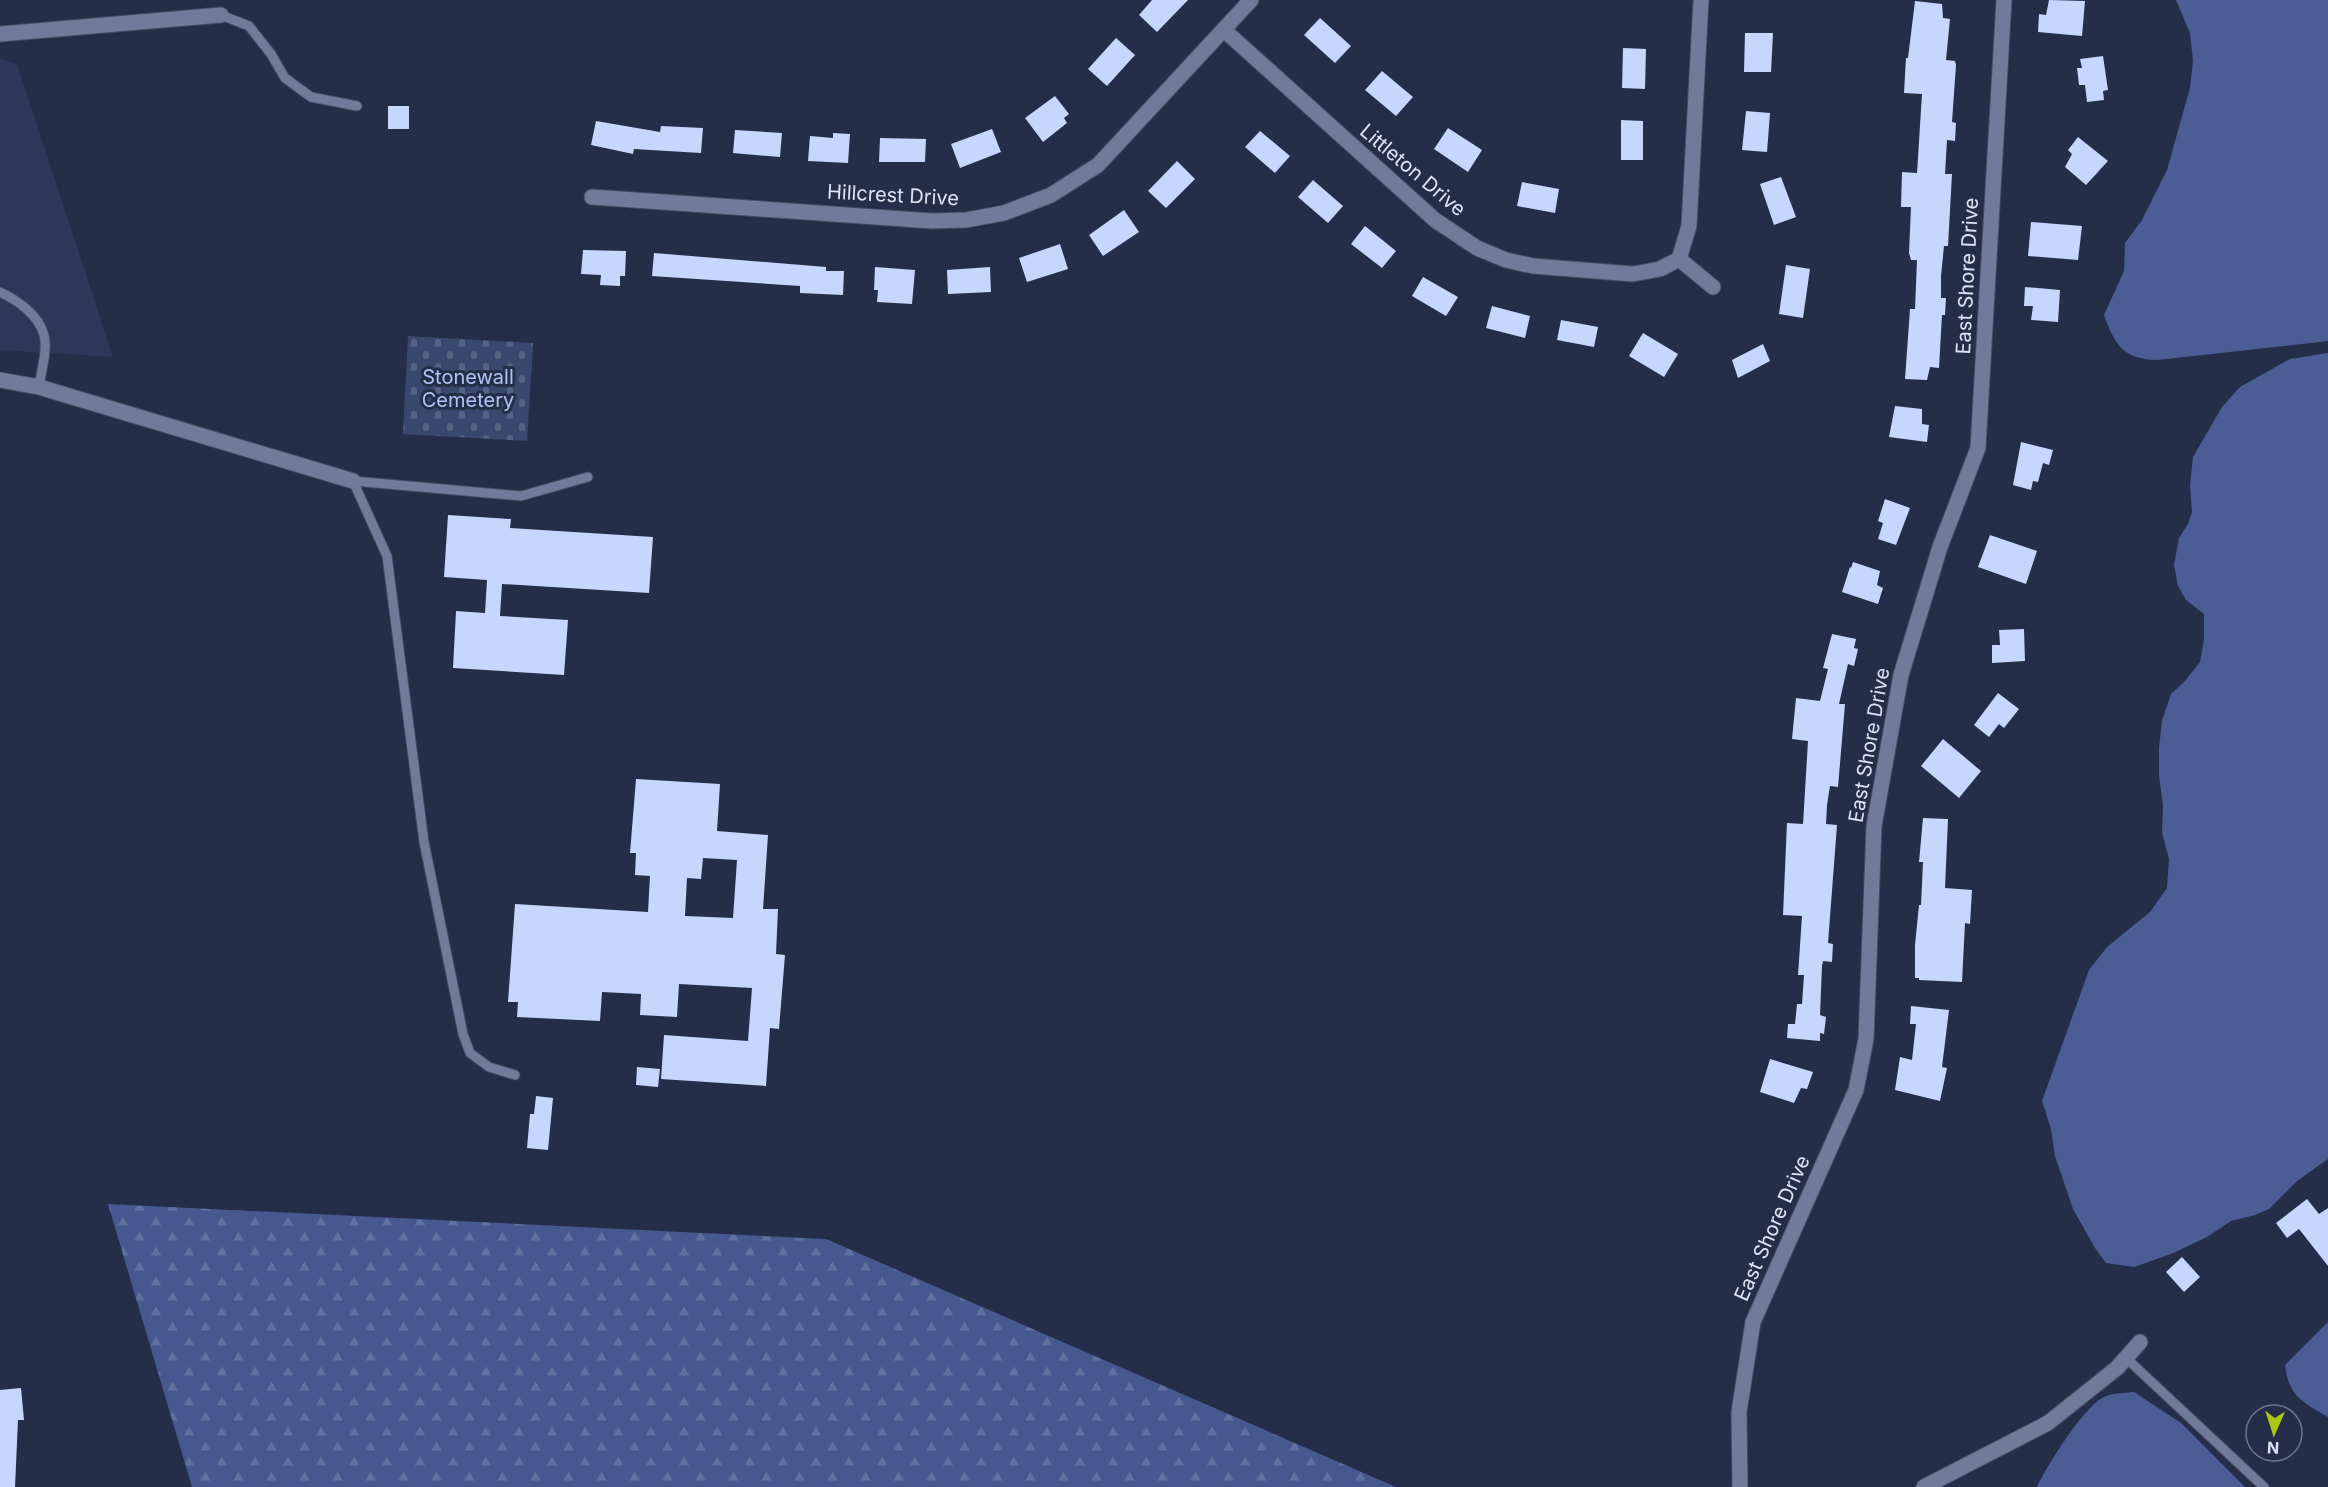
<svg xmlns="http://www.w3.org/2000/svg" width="2328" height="1487" viewBox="0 0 2328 1487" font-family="Inter,sans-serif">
	<defs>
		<pattern id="forest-firs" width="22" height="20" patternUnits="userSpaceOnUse" patternTransform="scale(1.5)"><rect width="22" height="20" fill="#465890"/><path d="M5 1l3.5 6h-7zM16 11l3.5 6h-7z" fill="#6070a0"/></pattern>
		<pattern id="cemetery-stones" width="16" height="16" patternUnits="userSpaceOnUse" patternTransform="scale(1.5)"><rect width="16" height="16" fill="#3a476e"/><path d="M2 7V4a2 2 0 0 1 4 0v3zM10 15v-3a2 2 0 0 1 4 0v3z" fill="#566183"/></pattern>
	</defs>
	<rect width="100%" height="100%" fill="#252e48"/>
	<!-- built -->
	<path fill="#2d3858" d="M 0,59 L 17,64 L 113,357 L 0,350 Z"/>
	<!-- forest -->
	<path fill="url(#forest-firs)" d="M 108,1204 L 826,1239 L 1396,1487 L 192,1487 Z"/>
	<!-- cemetery -->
	<path fill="url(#cemetery-stones)" d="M 408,336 L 533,343 L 527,441 L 403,434 Z"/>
	<!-- water -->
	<g fill="#4a5d95">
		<path d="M 2176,0 L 2328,0 L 2328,341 L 2157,360 C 2123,359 2115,345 2104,315 L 2124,271 L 2125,243 L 2142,220 L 2167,170 L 2190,88 L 2193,61 L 2190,33 Z"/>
		<path d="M 2328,353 L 2328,1159 L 2297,1181 L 2269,1209 L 2255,1215 L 2231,1221 L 2207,1237 L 2171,1254 L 2134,1267 L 2106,1263 L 2095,1248 L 2073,1209 L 2055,1156 L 2051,1129 L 2042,1101 L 2089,970 L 2107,947 L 2150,912 L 2167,888 L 2169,859 L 2162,833 L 2163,805 L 2159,776 L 2159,748 L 2162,721 L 2171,694 L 2185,681 L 2200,662 L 2204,640 L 2204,614 L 2186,600 L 2178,586 L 2174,565 L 2179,538 L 2188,524 L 2192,512 L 2190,485 L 2193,457 L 2222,407 L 2240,387 L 2290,359 Z"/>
		<path d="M 2328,1322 L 2328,1417 C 2303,1402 2289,1397 2285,1365 Z"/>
		<path d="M 2134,1392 L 2181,1423 L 2245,1487 L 2037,1487 C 2047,1466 2085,1404 2106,1396 C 2114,1393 2125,1393 2134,1392 Z"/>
	</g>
	<!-- building -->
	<g fill="#c7d6fd" fill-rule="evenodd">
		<path d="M 1152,0 L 1188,0 L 1157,32 L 1139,15 Z"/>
		<path d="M 2049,0 L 2085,1 L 2082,36 L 2038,32 L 2039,14 L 2046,15 Z"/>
		<path d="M 1915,1 L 1942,4 L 1943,18 L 1950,19 L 1946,60 L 1955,61 L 1956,65 L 1952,122 L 1956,123 L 1955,141 L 1947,140 L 1945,174 L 1952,174 L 1948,246 L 1944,246 L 1941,276 L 1941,298 L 1946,298 L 1945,315 L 1942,315 L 1939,368 L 1930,367 L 1927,380 L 1905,379 L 1910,309 L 1915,309 L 1917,260 L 1911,260 L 1909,253 L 1911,207 L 1901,207 L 1902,172 L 1917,173 L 1922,94 L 1904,93 L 1906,58 L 1908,58 Z"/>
		<path d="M 1320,18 L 1351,46 L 1335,63 L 1304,35 Z"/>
		<path d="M 1745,33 L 1773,33 L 1771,72 L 1744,72 Z"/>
		<path d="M 1116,38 L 1135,55 L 1107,86 L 1088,69 Z"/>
		<path d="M 1623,48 L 1646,49 L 1645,89 L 1622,88 Z"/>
		<path d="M 2103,56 L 2108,90 L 2103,91 L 2104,100 L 2087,102 L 2085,85 L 2079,85 L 2077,68 L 2082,68 L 2080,59 Z"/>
		<path d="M 1382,71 L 1413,97 L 1396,116 L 1365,90 Z"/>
		<path d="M 1055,96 L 1069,114 L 1064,118 L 1067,123 L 1043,142 L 1025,118 Z"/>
		<rect x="388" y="106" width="21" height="23"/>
		<path d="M 1746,111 L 1770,113 L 1767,152 L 1742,150 Z"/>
		<path d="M 1621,120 L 1643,121 L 1643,160 L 1621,160 Z"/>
		<path d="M 596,121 L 660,132 L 661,126 L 703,128 L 701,153 L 634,149 L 633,154 L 591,145 Z"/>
		<path d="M 1448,128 L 1482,150 L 1468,172 L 1434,149 Z"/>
		<path d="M 992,129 L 1001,152 L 960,168 L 951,144 Z"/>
		<path d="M 735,130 L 782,133 L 780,157 L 733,153 Z"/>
		<path d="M 1260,131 L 1290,156 L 1275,173 L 1245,147 Z"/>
		<path d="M 833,133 L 850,134 L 848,163 L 808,161 L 810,136 L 833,138 Z"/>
		<path d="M 2078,137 L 2108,161 L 2086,185 L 2065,167 L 2072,154 L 2068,150 Z"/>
		<path d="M 880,138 L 926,139 L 925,162 L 879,162 Z"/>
		<path d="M 1177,161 L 1195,179 L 1166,208 L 1148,191 Z"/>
		<path d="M 1781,177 L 1796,217 L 1774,225 L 1760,184 Z"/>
		<path d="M 1313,180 L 1343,206 L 1328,223 L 1298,197 Z"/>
		<path d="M 1522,182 L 1559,189 L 1555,213 L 1517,206 Z"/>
		<path d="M 1124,210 L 1139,232 L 1103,256 L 1089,235 Z"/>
		<path d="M 2031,222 L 2082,226 L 2078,260 L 2028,256 Z"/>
		<path d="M 1365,226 L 1396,251 L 1382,268 L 1351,244 Z"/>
		<path d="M 1060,244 L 1068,269 L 1027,282 L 1019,258 Z"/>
		<path d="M 583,250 L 626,251 L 625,276 L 620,276 L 620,286 L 600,285 L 601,275 L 581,274 Z"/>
		<path d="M 654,253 L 826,267 L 826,271 L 844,271 L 843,295 L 800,293 L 800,286 L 652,276 Z"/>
		<path d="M 1786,265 L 1810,269 L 1803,318 L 1779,314 Z"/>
		<path d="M 875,267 L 915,270 L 912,304 L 877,302 L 878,290 L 874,290 Z"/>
		<path d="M 990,267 L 991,292 L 948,294 L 947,270 Z"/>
		<path d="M 1423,277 L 1458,297 L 1446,316 L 1412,296 Z"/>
		<path d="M 2025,287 L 2060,290 L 2058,322 L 2031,320 L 2033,306 L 2024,306 Z"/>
		<path d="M 1492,306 L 1530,316 L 1525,338 L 1486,328 Z"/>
		<path d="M 1561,320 L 1598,327 L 1594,347 L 1557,340 Z"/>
		<path d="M 1643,333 L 1678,354 L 1664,377 L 1629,356 Z"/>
		<path d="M 1763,344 L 1770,361 L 1738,378 L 1732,360 Z"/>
		<path d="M 1895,406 L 1922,409 L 1922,424 L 1929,425 L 1927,442 L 1889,437 Z"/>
		<path d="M 2021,442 L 2053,450 L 2049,465 L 2043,463 L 2038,482 L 2033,481 L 2031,490 L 2013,485 Z"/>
		<path d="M 1885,499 L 1910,508 L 1896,545 L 1878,539 L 1883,523 L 1878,521 Z"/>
		<path d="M 448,515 L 511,519 L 510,528 L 653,537 L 649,593 L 502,584 L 500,616 L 568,620 L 564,675 L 453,668 L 456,611 L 485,613 L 487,580 L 444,577 Z"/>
		<path d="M 1990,535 L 2037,551 L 2026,584 L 1978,567 Z"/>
		<path d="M 1853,562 L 1880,571 L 1877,585 L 1883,588 L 1878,604 L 1842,592 L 1850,567 L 1851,568 Z"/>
		<path d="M 2024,629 L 2025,661 L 1992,663 L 1992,645 L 2000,645 L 1999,630 Z"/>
		<path d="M 1832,634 L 1856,639 L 1854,648 L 1858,649 L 1854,666 L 1848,664 L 1839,704 L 1845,704 L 1838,787 L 1830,786 L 1827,805 L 1826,824 L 1837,825 L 1828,943 L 1833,944 L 1832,962 L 1823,961 L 1822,966 L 1820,1015 L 1826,1017 L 1824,1034 L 1820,1033 L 1820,1041 L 1787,1038 L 1788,1024 L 1795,1024 L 1797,1004 L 1802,1004 L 1804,975 L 1798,975 L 1802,916 L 1783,915 L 1787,823 L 1803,824 L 1808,741 L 1792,739 L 1796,698 L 1820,701 L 1828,669 L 1823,668 Z"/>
		<path d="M 1998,693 L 2019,709 L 2004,728 L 1999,724 L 1989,737 L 1974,725 Z"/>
		<path d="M 1943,739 L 1981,771 L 1959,798 L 1921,766 Z"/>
		<path d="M 636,779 L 720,784 L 717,831 L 768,835 L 763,909 L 778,909 L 776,954 L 785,955 L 779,1029 L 770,1028 L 766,1086 L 661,1079 L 664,1035 L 748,1041 L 752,988 L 679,984 L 677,1017 L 640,1015 L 641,994 L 602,992 L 600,1021 L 517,1017 L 518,1002 L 508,1002 L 515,904 L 648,912 L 650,876 L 635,875 L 636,853 L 630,853 ZM 703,858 L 737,860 L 733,918 L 685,916 L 687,878 L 701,879 Z"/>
		<path d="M 1923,818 L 1948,819 L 1945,888 L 1972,890 L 1970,924 L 1965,923 L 1962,982 L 1919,980 L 1919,978 L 1915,978 L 1915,945 L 1919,905 L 1921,905 L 1923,862 L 1919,862 Z"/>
		<path d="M 1911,1006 L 1949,1010 L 1942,1067 L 1947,1068 L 1940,1101 L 1895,1090 L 1900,1057 L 1912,1060 L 1916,1024 L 1910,1024 Z"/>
		<path d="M 1770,1059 L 1813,1072 L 1807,1089 L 1801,1088 L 1794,1103 L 1760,1092 Z"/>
		<path d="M 637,1067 L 660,1069 L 658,1087 L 636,1085 Z"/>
		<path d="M 536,1096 L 553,1098 L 548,1150 L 527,1148 L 530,1114 L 534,1114 Z"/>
		<path d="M 2307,1199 L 2319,1214 L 2328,1208 L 2328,1266 L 2299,1229 L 2287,1238 L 2276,1223 Z"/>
		<path d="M 2182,1257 L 2200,1277 L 2184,1292 L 2166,1272 Z"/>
		<path d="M 21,1388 L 24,1420 L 18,1420 L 15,1487 L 0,1487 L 0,1390 Z"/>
	</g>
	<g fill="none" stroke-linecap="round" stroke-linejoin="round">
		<defs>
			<g id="lane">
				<path d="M 221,15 L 249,26 L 271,54 L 285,78 L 311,97 L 357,106"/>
				<path d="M 0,292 C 17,300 39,315 44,335 C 48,350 41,371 39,387"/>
				<path d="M 515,1075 L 489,1067 L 470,1053 L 463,1034 L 424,842 L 387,556 L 353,481 L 521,496 L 588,477"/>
				<path d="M 2126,1358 L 2264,1487"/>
			</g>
			<g id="street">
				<path d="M 1224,30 L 1435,220 L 1477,248 L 1506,260 L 1533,266 L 1633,274 L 1660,269 L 1679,259 L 1689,226 L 1701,0"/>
				<path d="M 0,34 L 221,15"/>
				<path d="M 592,197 L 932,221 L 966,220 L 1004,213 L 1051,195 L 1098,165 L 1251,0"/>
				<path d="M 1679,259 L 1713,287"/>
				<path d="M 0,380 L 39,387 L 353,481"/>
				<path d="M 1740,1487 L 1739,1412 L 1753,1322 L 1856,1090 L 1866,1039 L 1874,826 L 1901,675 L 1940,547 L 1978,448 L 2004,0"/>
				<path d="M 1924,1487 L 2048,1423 L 2117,1368 L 2140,1342"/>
			</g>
		</defs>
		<!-- lane casing -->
		<use href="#lane" stroke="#444b61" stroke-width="11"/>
		<!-- street casing -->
		<use href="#street" stroke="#444b61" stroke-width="17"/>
		<!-- lane -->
		<use href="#lane" stroke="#707b99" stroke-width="9"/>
		<!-- street -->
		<use href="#street" stroke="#707b99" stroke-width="15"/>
	</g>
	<g text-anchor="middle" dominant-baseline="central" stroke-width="6" stroke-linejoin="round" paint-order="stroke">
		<!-- street labels -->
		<g font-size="20" fill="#dde3f5" stroke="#252e48">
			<text transform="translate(1413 170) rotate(40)">Littleton Drive</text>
			<text transform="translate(893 195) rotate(3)">Hillcrest Drive</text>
			<text transform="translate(1967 276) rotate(-87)">East Shore Drive</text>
			<text transform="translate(1869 745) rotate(-80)">East Shore Drive</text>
			<text transform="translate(1772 1228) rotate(-66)">East Shore Drive</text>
		</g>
		<!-- park labels -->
		<g font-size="20" fill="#b1c3f6" stroke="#252e48">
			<text x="468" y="377">Stonewall<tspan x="468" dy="23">Cemetery</tspan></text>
		</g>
	</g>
	<!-- north arrow -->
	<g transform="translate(2274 1433) rotate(183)"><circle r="28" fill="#252e48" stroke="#6f768d" stroke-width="1.5"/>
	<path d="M0-4.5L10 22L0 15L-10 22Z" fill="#abc614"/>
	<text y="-9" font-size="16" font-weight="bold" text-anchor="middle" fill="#dde3f5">N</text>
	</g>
</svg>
